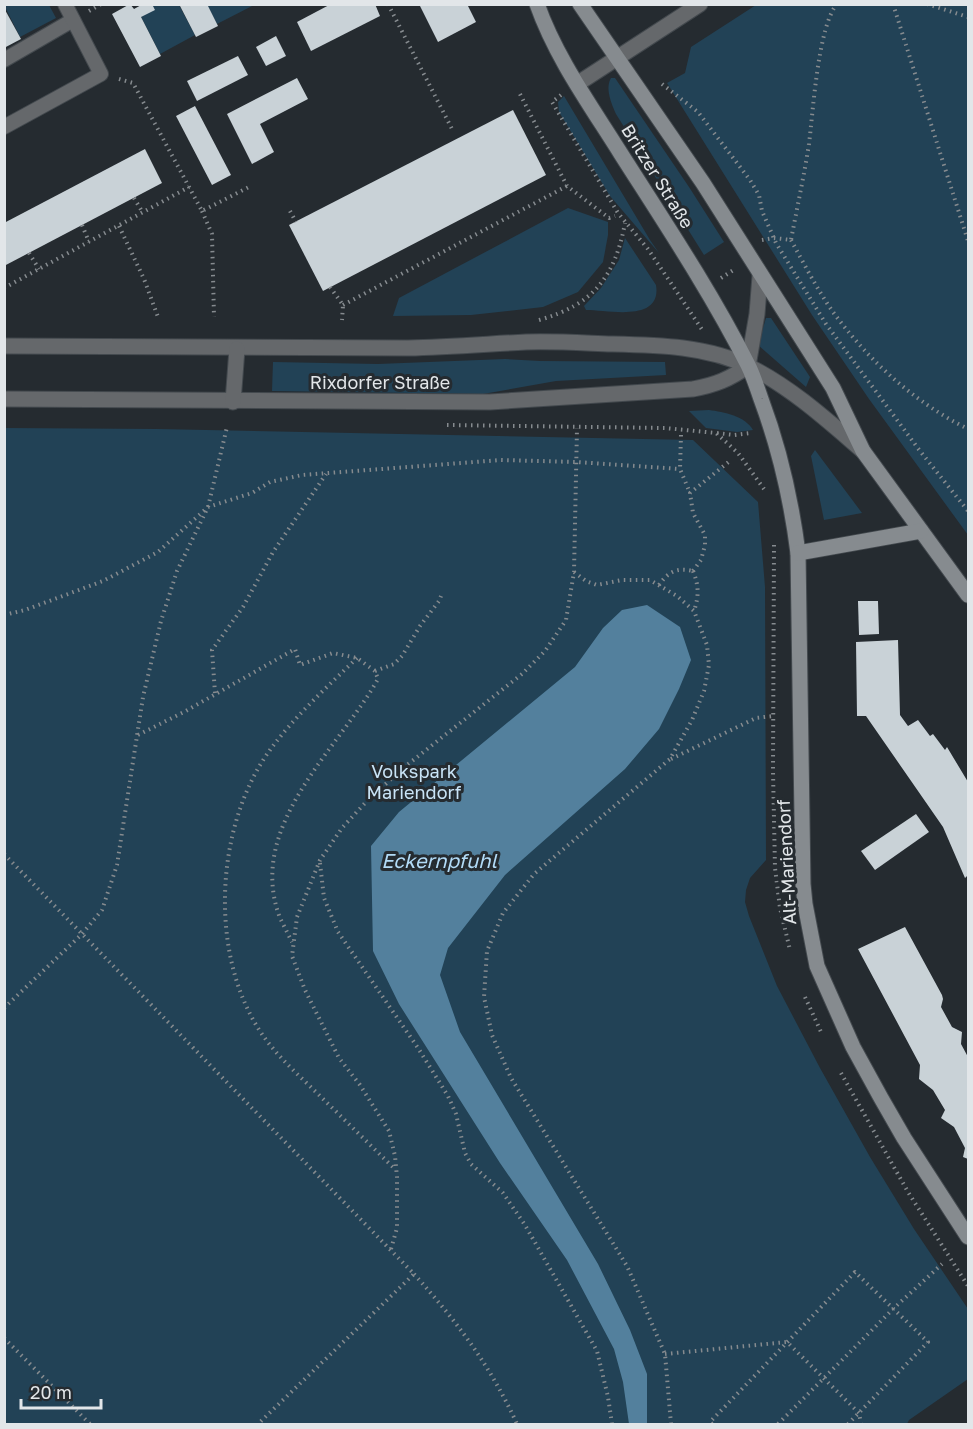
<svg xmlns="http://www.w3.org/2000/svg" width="973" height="1429" viewBox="0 0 973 1429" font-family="'Golos Text',sans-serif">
	<rect width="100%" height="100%" fill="#252b30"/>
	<!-- green -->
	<g fill="#224256">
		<path d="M 4,5 L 49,5 L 56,18 L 20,37 Z"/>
		<path d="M 152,5 L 179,5 L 195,35 L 160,54 L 141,17 Z"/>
		<path d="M 207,5 L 254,5 L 217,24 Z"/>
		<path d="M 756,5 L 968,5 L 968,535 L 869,399 L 812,315 L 667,83 L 685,73 L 691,47 Z"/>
		<path d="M 611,78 L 615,78 L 689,187 L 724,242 L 704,255 L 616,114 C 611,103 605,88 611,78 Z"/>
		<path d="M 564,96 L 650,240 L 659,253 L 610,196 L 559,112 L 558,102 Z"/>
		<path d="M 568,208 L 608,222 L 608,235 L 603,262 L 578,292 L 543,307 L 471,315 L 393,316 L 399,298 Z"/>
		<path d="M 625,238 L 656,285 C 662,323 609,310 586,310 L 584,306 L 601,288 L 619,260 Z"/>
		<path d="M 766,318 L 771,318 L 810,377 L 806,387 L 758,345 Z"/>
		<path d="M 505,359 L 540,361 L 665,362 L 666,375 L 556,381 L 483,394 L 272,391 L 273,362 L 378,364 Z"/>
		<path d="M 709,410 C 724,412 745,416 753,430 L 737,432 L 706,428 L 689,411 Z"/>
		<path d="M 4,428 L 157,429 L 693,440 L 758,502 L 765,587 L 766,860 L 750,878 L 746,890 L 745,902 L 749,916 L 777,986 L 820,1068 L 870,1157 L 914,1229 L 968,1309 L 968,1379 L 909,1420 L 907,1424 L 5,1424 Z"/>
		<path d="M 815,450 L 862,513 L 824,520 L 811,456 Z"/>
	</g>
	<!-- water -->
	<path fill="#53809d" d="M 647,605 L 680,627 L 691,660 L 679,689 L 659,729 L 625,769 L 505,875 L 448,948 L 440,975 L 460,1032 L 598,1264 L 630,1330 L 647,1374 L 647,1424 L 629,1424 L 623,1382 L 614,1349 L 567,1260 L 500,1163 L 399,1004 L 373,951 L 371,846 L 399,812 L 575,667 L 603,628 L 622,610 Z"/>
	<!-- building -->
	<g fill="#c9d2d7">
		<path d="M 130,4 L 134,9 L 143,4 L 152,4 L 155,10 L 141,17 L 161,56 L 140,67 L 112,14 Z"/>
		<path d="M 179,4 L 207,4 L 218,26 L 196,37 Z"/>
		<path d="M 331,4 L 375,4 L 380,16 L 311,51 L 297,22 Z"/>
		<path d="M 419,4 L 467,4 L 476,22 L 438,42 Z"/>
		<path d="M 4,8 L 21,39 L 4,48 Z"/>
		<path d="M 276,36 L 286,56 L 266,66 L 256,47 Z"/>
		<path d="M 238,56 L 248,75 L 197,101 L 187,81 Z"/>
		<path d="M 297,78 L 308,99 L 260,124 L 274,152 L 252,164 L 227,114 Z"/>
		<path d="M 195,106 L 231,175 L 212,185 L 176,116 Z"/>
		<path d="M 513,110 L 546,175 L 323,291 L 289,225 Z"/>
		<path d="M 145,149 L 162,183 L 4,266 L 4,223 Z"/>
		<path d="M 858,601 L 878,601 L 879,634 L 859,635 Z"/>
		<path d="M 898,640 L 900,715 L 908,726 L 918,720 L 930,736 L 933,734 L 945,750 L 947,747 L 968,782 L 968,875 L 965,878 L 943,827 L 866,716 L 857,716 L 856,642 Z"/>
		<path d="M 916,814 L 929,832 L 875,870 L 861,851 Z"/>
		<path d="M 905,927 L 942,995 L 943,999 L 941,1007 L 952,1027 L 962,1032 L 961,1044 L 968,1057 L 968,1159 L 963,1157 L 965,1148 L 954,1127 L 941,1118 L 945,1110 L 933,1090 L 919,1079 L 920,1065 L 858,949 Z"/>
	</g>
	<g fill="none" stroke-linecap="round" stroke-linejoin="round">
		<defs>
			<g id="service">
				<path d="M 4,60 L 73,20"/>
				<path d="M 4,127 L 101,74 L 65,4"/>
			</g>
			<path id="minor" d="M 577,84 L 700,4"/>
			<g id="tertiary">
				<path d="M 4,346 L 408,348 C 448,347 487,344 526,342 C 555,341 584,343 612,344 C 658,345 708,346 750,367 C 792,388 828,421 863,451"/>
				<path d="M 748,366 L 757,314 L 760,276"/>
				<path d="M 4,399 L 490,402 L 693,389 C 715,385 730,379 748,366"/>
				<path d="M 233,402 L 237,349"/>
			</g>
			<g id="secondary">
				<path d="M 537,4 C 556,58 591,106 621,154 C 665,223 711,292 748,365 C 753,375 757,387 761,399 C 780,450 791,498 798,553 L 803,884 L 805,904 L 817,966 L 853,1047 L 881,1098 L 904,1138 L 968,1237"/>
				<path d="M 580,4 L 703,183 L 833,388 L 863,451 L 968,595"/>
				<path d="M 798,553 L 921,531"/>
			</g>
		</defs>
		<!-- service casing -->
		<use href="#service" stroke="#43494e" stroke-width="16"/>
		<!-- minor casing -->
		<use href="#minor" stroke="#43494e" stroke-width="17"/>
		<!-- tertiary casing -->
		<use href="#tertiary" stroke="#43494e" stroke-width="17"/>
		<!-- secondary casing -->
		<use href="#secondary" stroke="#43494e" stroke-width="17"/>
		<!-- path -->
		<g stroke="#868b8f" stroke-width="4" stroke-dasharray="1.5 4.5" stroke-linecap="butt">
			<path d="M 388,4 L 452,129"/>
			<path d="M 893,4 L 968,241"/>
			<path d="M 927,4 L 968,17"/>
			<path d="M 89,11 L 101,4"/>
			<path d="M 119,79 L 133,83 L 202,211 L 249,187"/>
			<path d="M 662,84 L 698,112 L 750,180 L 759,195 L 762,211 L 776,243 L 826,324 L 920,451 L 968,511"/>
			<path d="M 520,94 L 567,186 L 609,218 L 615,216"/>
			<path d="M 561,95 L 552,102 L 618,213 L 648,249 L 703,331"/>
			<path d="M 134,198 L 143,213"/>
			<path d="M 202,211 L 212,234 L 214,317"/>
			<path d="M 290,211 L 296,222"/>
			<path d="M 82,225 L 89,242"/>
			<path d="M 119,226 L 144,279 L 158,317"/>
			<path d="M 762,240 L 774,238 L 791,240 C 797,208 804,176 809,144 C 813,113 818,26 837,4"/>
			<path d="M 791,240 C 804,264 817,289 833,312 C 869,361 914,402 968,429"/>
			<path d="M 29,253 L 39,269"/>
			<path d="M 721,278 L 735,269"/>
			<path d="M 330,287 L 343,305 L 342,320"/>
			<path d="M 4,288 L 189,187"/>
			<path d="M 343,305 L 567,186"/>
			<path d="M 539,320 C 593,305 615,277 625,223"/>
			<path d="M 447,425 L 665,428 L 716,433 L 738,453 L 764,489"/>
			<path d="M 717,433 L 734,435 L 751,433"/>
			<path d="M 681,435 L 680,469 L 690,493"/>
			<path d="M 774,545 L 773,771 L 775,868 L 780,908 L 790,950"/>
			<path d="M 693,571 L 701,560 L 705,545 L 705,535 L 693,513 L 690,493 L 731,460"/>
			<path d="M 693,571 C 699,586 699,596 694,611"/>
			<path d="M 574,572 L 586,581 L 597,585 L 622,580 L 650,580 L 677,596 L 694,611 L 707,645 L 709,665 L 704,691 L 692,720 L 670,759 L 534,874 L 503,913 L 487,951 L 484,997 L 492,1035 L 511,1078 L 627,1266 L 665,1354 L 671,1424"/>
			<path d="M 659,585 C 668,572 677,567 693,571"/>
			<path d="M 4,615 L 25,610 L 103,581 L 158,552 L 208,507 L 252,493 L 270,482 L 302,475 L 501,460 L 576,462 L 680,469"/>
			<path d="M 357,658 C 327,687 294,717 270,750 C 213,828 208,964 267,1041 C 283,1062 303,1079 321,1097 C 346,1121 371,1146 396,1170"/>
			<path d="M 375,671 L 394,664 L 402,656 L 420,626 L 439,601 L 441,596"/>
			<path d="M 215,693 L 212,650 L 243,607 L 273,552 L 326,474"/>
			<path d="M 138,735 L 184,712 L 295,649 L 300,665 L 333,653 L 357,658 L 375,671 L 378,679 C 338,750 245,826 280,918 C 284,926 288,934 292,942"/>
			<path d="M 671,759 L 756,718 L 773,716"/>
			<path d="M 4,854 L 414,1274 L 258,1424"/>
			<path d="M 320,863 L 324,898 L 338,932 L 418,1048 L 448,1096 L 456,1114 L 465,1153 L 471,1164 L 503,1193 L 525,1225 L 597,1351 L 608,1397 L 612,1424"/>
			<path d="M 805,997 L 822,1034"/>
			<path d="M 4,1008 L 82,934 L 102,910 L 117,865 L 143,697 L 161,621 L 177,571 L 208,507 L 227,427"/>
			<path d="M 841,1073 L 908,1192 L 968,1286"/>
			<path d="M 391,1249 L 397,1228 L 397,1177 L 395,1156 L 389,1131 L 360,1085 L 339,1058 L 305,990 L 292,956 L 297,917 L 320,860 L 342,828 L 366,802 L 402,769 L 522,674 L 545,651 L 566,620 L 574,572 L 577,428"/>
			<path d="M 414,1274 C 458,1323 490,1365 517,1424"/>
			<path d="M 4,1338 L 90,1424"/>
			<path d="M 665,1354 L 787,1342 L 859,1413 L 861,1424"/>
			<path d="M 712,1424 L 710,1422 L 855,1272 L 928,1342 L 848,1424"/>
			<path d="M 778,1424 L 893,1309 L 942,1264"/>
		</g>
		<!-- service -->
		<use href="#service" stroke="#65686b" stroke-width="14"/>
		<!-- minor -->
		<use href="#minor" stroke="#65686b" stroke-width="15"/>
		<!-- tertiary -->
		<use href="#tertiary" stroke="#65686b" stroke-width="15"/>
		<!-- secondary -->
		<use href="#secondary" stroke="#868b8f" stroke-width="15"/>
	</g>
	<g text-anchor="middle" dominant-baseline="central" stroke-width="6" stroke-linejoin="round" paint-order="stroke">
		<!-- street labels -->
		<g font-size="18" fill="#e2e6e9" stroke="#252b30">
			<text transform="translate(658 176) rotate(58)">Britzer Straße</text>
			<text x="380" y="382">Rixdorfer Straße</text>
			<text transform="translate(786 862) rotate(-93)">Alt-Mariendorf</text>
		</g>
		<!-- park labels -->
		<g font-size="18" fill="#c9e4f7" stroke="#252b30">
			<text x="414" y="771">Volkspark<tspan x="414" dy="21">Mariendorf</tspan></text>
		</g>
		<!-- water labels -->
		<g font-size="20" font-style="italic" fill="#b2dbf7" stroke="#252b30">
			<text x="439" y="860">Eckernpfuhl</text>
		</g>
	</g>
	<!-- border -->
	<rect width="973" height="1429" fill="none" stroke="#e2e6e9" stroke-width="12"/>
	<!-- scale -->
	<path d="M21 1399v9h80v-9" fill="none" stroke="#e2e6e9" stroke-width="3"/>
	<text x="30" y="1399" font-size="18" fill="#e2e6e9" stroke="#252b30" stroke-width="4.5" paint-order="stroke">20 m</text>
</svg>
